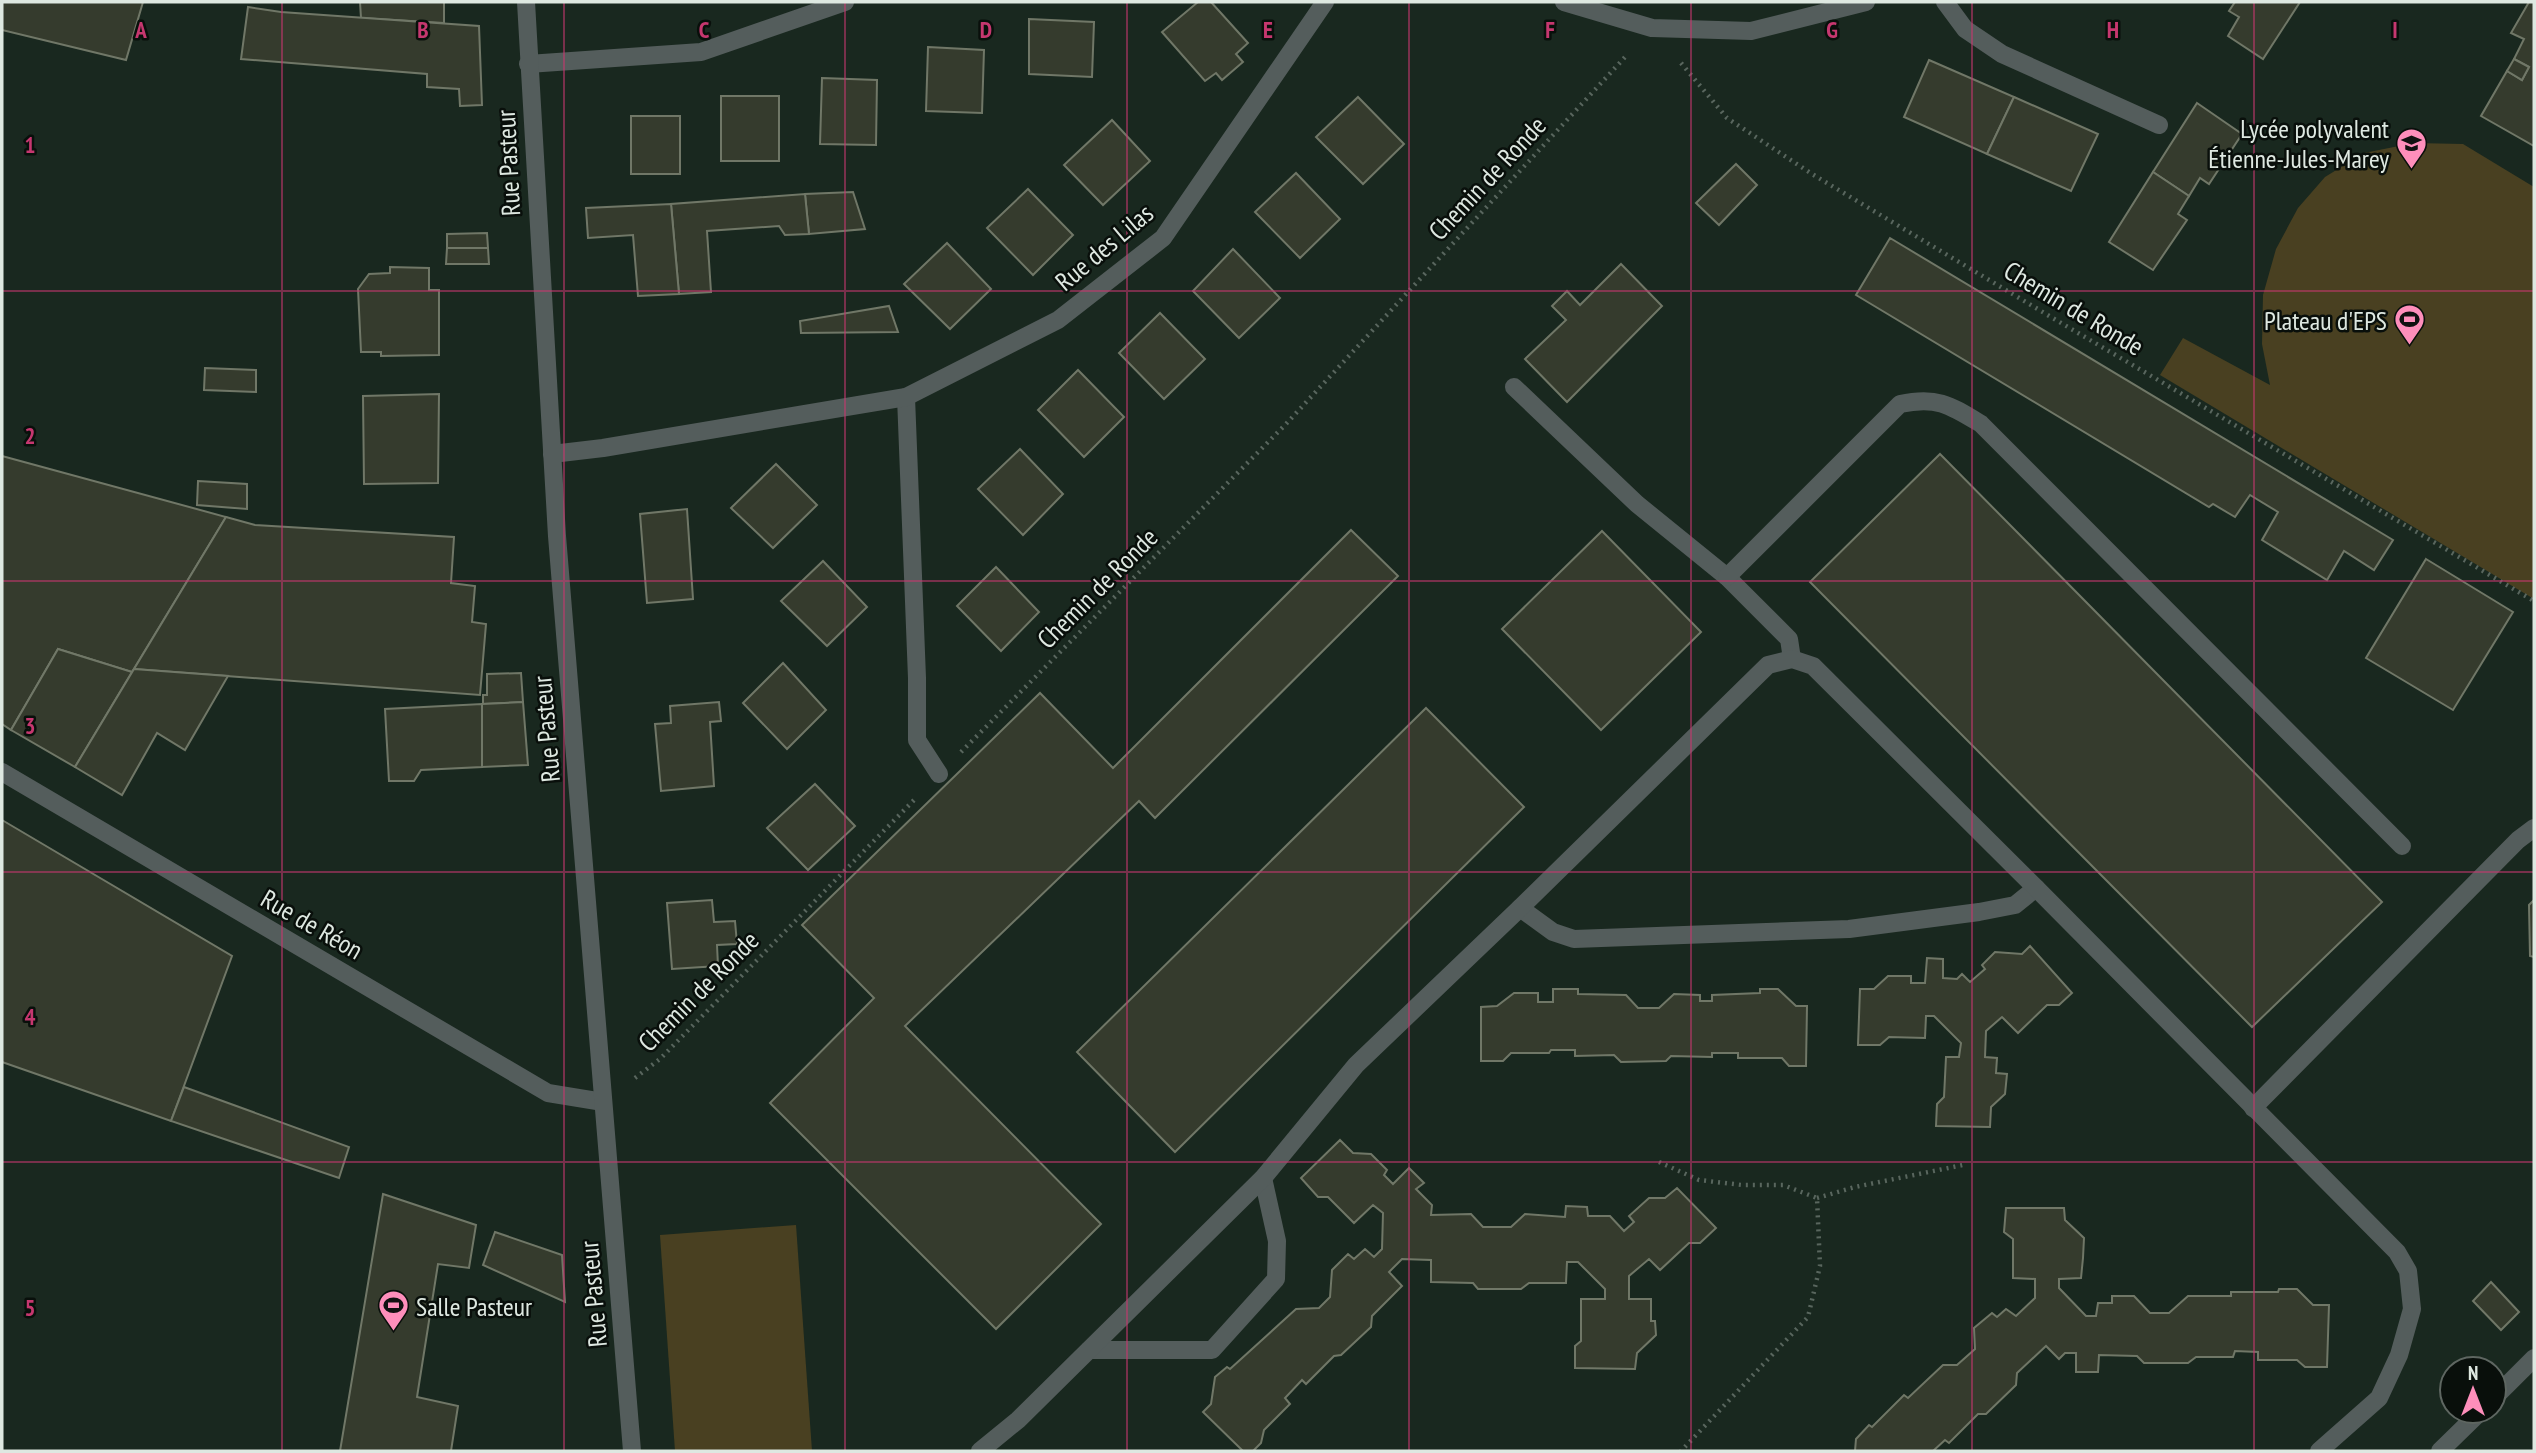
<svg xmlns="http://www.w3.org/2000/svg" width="2536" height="1453" viewBox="0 0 2536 1453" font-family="'PT Sans Narrow',sans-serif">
	<rect width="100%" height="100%" fill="#19281f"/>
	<!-- green -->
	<g fill="#494021">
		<path d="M 2414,143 L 2463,144 L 2534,187 L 2534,599 L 2160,375 L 2183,338 L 2270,385 L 2262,344 L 2263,295 L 2276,249 L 2298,208 L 2325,177 L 2364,153 Z"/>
		<path d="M 796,1225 L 812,1451 L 675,1451 L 660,1235 Z"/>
	</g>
	<!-- building -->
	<g fill="#353b2d" stroke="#707767" stroke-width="2">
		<path d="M 2,2 L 143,2 L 126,60 L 2,30 Z"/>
		<path d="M 360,2 L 444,2 L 444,23 L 361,18 Z"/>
		<path d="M 1198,2 L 1211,2 L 1248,43 L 1236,54 L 1243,62 L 1222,80 L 1216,73 L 1205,81 L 1162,32 Z"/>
		<path d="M 2235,2 L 2300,2 L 2263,59 L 2228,36 L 2239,17 L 2229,11 Z"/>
		<path d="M 2529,2 L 2534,2 L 2534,146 L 2481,116 L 2507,71 L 2522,80 L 2529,67 L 2514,59 L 2524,39 L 2511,33 Z"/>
		<path d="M 248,7 L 281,12 L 479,26 L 482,105 L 460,106 L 459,89 L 427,87 L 427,74 L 241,59 Z"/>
		<path d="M 1029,19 L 1094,22 L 1092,77 L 1029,74 Z"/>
		<path d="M 928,47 L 984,50 L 982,113 L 926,111 Z"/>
		<path d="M 2514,59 L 2529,67 L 2522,80 L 2507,71 Z"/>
		<path d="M 1929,60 L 2014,97 L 1987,154 L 1904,117 Z"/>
		<path d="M 822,78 L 877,80 L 876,145 L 820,144 Z"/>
		<rect x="721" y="96" width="58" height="65"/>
		<path d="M 1358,97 L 1404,144 L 1363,184 L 1316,137 Z"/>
		<path d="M 2014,97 L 2098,134 L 2071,191 L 1987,154 Z"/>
		<path d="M 2197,103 L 2242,134 L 2209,184 L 2200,178 L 2189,196 L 2153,172 Z"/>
		<rect x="631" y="116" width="49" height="58"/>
		<path d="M 1112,120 L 1150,161 L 1103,205 L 1064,165 Z"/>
		<path d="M 1736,164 L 1757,185 L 1719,225 L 1696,203 Z"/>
		<path d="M 2153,172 L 2189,196 L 2178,214 L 2187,220 L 2153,270 L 2109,242 Z"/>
		<path d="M 1296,173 L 1340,219 L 1300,258 L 1255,212 Z"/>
		<path d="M 1028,189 L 1073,235 L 1033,275 L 987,228 Z"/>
		<path d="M 853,192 L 865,229 L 809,234 L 805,194 Z"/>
		<path d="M 805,194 L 809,234 L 785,235 L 779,226 L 707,231 L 711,292 L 679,294 L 671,204 Z"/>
		<path d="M 671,204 L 679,294 L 638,296 L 633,235 L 588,238 L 586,208 Z"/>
		<path d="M 487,233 L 488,248 L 447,248 L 447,234 Z"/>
		<path d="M 1890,238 L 2393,540 L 2374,570 L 2344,551 L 2327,580 L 2262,540 L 2278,512 L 2250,495 L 2235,517 L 2213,504 L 2209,507 L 1856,295 Z"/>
		<path d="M 947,243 L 991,289 L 950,329 L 904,284 Z"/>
		<path d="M 447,248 L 488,248 L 489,264 L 446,264 Z"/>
		<path d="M 1233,249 L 1280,298 L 1239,338 L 1193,291 Z"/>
		<path d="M 1621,264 L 1662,306 L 1567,402 L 1525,359 L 1566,320 L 1552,306 L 1567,291 L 1580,305 Z"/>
		<path d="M 390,267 L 429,268 L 429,290 L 439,290 L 439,355 L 381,356 L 381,352 L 361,352 L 358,289 L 369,274 L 390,273 Z"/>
		<path d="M 889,306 L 898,332 L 801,333 L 800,321 Z"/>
		<path d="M 1160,313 L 1205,359 L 1164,399 L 1119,353 Z"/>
		<path d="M 205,368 L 256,370 L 256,392 L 204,390 Z"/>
		<path d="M 1078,370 L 1124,417 L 1084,457 L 1038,410 Z"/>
		<path d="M 439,394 L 438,483 L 364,484 L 363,396 Z"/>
		<path d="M 1020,449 L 1063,494 L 1023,535 L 978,489 Z"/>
		<path d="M 1940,454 L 2382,902 L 2252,1027 L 1810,582 Z"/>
		<path d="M 2,456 L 226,517 L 132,672 L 58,649 L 11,730 L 2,724 Z"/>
		<path d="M 776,464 L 817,505 L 773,548 L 731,508 Z"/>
		<path d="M 198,481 L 247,484 L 247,509 L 197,505 Z"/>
		<path d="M 687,509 L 693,599 L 647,603 L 640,514 Z"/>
		<path d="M 226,517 L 255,525 L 454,537 L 451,583 L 475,586 L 472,622 L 486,624 L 480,695 L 134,669 Z"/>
		<path d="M 1351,530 L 1398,576 L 1155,818 L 1139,801 L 905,1026 L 1101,1224 L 996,1329 L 770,1103 L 874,998 L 802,925 L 1040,693 L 1113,768 Z"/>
		<path d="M 1602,531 L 1701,632 L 1601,730 L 1502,629 Z"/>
		<path d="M 2426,559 L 2513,612 L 2453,710 L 2366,658 Z"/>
		<path d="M 823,561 L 867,607 L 827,646 L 781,601 Z"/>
		<path d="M 996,567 L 1039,612 L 1001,651 L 957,606 Z"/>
		<path d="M 58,649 L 132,672 L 75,767 L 11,730 Z"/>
		<path d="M 783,663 L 826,710 L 787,749 L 743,703 Z"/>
		<path d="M 134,669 L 228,676 L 185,750 L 157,733 L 122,795 L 75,767 Z"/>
		<path d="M 521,673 L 523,702 L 483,704 L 483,695 L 487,695 L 487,674 Z"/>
		<path d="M 523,702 L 528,765 L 482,767 L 482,704 Z"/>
		<path d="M 719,702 L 721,721 L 710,722 L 714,786 L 661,791 L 655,724 L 671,723 L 670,706 Z"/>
		<path d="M 482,704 L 482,767 L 421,770 L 414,781 L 389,781 L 385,709 Z"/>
		<path d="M 1426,708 L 1524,807 L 1175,1152 L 1077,1052 Z"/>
		<path d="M 815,784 L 855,826 L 808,870 L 767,828 Z"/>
		<path d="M 2,820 L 232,956 L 171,1121 L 2,1062 Z"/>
		<path d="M 712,900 L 714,922 L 735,921 L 737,944 L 717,945 L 718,966 L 672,969 L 667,903 Z"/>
		<path d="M 2534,900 L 2534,957 L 2530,956 L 2529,905 Z"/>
		<path d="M 2030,946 L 2072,993 L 2059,1005 L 2047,1005 L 2018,1033 L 2002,1017 L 1986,1031 L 1985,1057 L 1997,1058 L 1996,1073 L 2007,1074 L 2005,1094 L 1991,1107 L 1990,1127 L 1936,1126 L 1937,1104 L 1944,1097 L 1946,1057 L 1959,1057 L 1961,1043 L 1934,1016 L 1926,1016 L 1925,1038 L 1889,1037 L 1880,1045 L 1858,1045 L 1860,989 L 1874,989 L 1888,976 L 1911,976 L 1911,983 L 1925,983 L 1927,958 L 1943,959 L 1943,978 L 1957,979 L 1962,974 L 1970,982 L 1985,969 L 1982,965 L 1995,952 L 2022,954 Z"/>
		<path d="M 1553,989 L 1578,989 L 1578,994 L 1626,995 L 1638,1008 L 1659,1008 L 1674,994 L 1700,995 L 1700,1001 L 1712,1001 L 1712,995 L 1760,993 L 1760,989 L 1778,989 L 1796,1006 L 1807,1006 L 1806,1066 L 1789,1066 L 1782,1058 L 1738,1058 L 1738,1053 L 1712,1053 L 1712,1057 L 1671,1056 L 1666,1061 L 1621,1062 L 1614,1055 L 1575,1056 L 1575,1050 L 1551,1050 L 1549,1053 L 1511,1053 L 1503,1061 L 1481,1061 L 1481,1007 L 1497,1006 L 1514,993 L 1538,993 L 1538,1002 L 1553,1002 Z"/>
		<path d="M 184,1087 L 349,1147 L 339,1178 L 171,1121 Z"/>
		<path d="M 1340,1140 L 1353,1153 L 1371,1154 L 1387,1170 L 1384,1175 L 1393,1184 L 1409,1168 L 1424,1183 L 1416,1189 L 1432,1205 L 1431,1215 L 1471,1214 L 1483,1227 L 1511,1227 L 1525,1214 L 1565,1217 L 1566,1206 L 1587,1207 L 1588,1216 L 1610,1216 L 1624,1231 L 1634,1222 L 1629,1216 L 1649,1198 L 1665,1198 L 1677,1188 L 1716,1228 L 1700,1243 L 1689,1243 L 1660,1270 L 1649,1259 L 1629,1276 L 1629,1299 L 1651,1299 L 1651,1321 L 1655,1321 L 1656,1335 L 1637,1353 L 1635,1369 L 1575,1368 L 1575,1346 L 1581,1341 L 1581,1299 L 1605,1299 L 1605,1289 L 1578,1262 L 1567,1262 L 1566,1283 L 1529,1283 L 1521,1289 L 1478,1289 L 1473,1283 L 1431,1282 L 1431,1260 L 1402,1259 L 1389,1272 L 1402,1286 L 1372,1316 L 1371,1327 L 1341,1355 L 1334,1356 L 1306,1384 L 1302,1380 L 1285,1398 L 1290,1404 L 1264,1430 L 1261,1443 L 1253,1451 L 1243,1451 L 1203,1412 L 1211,1404 L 1215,1377 L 1227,1367 L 1230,1369 L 1296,1309 L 1319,1308 L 1330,1297 L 1332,1270 L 1348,1254 L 1354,1259 L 1365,1249 L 1374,1257 L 1382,1249 L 1383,1213 L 1373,1205 L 1354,1223 L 1328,1197 L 1318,1197 L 1301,1178 Z"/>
		<path d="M 383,1194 L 476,1225 L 469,1268 L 438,1264 L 417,1397 L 458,1406 L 451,1451 L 340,1451 Z"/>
		<path d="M 2006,1208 L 2064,1208 L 2065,1220 L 2084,1238 L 2083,1258 L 2081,1278 L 2059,1279 L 2059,1288 L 2086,1316 L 2096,1316 L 2098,1303 L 2112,1303 L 2112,1296 L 2134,1296 L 2150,1313 L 2169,1313 L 2188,1296 L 2231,1296 L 2231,1292 L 2278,1292 L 2279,1289 L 2297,1289 L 2313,1305 L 2329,1305 L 2327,1367 L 2305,1367 L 2297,1360 L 2258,1360 L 2258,1352 L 2235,1351 L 2233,1357 L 2196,1357 L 2188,1363 L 2144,1363 L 2137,1356 L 2099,1355 L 2098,1372 L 2076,1372 L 2076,1353 L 2065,1353 L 2059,1359 L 2046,1346 L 2017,1373 L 2016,1385 L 1986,1414 L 1978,1414 L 1949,1443 L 1945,1440 L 1933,1451 L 1855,1451 L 1856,1439 L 1869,1425 L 1872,1427 L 1904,1395 L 1908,1398 L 1943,1365 L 1957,1365 L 1975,1349 L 1974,1328 L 1992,1313 L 1997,1317 L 2006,1309 L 2016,1316 L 2035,1298 L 2035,1279 L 2013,1278 L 2013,1239 L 2004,1232 Z"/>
		<path d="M 495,1232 L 562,1255 L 565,1302 L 483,1265 Z"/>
		<path d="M 2491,1282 L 2519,1312 L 2501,1330 L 2473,1301 Z"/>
	</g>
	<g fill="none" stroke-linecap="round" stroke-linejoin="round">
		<!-- path -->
		<g stroke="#59665e" stroke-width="4.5" stroke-dasharray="2 5" stroke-linecap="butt">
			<path d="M 1681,63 L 1727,118 L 1812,174 L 2056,320 L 2534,601"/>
			<path d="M 961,752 L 1286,424 L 1627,55"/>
			<path d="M 635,1078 L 660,1059 L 916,798"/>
			<path d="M 1659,1162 L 1699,1180 L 1742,1185 L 1783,1185 L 1817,1198 L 1820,1266 L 1808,1317 L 1681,1451"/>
			<path d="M 1817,1198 L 1855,1187 L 1963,1165"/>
		</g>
		<!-- service -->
		<path stroke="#545d5c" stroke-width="18" d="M 1089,1350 L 1212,1350 L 1276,1279 L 1277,1241 L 1263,1178"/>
		<!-- minor -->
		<g stroke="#545d5c" stroke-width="18">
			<path d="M 1564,2 L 1652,28 L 1751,31 L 1866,2"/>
			<path d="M 1945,2 L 1965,29 L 2002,54 L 2159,125"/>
			<path d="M 528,64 L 701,52 L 845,2"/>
			<path d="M 1514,387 L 1637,504 L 1727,577 L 1789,639 L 1792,659"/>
			<path d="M 906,397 L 917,678 L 917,740 L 939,774"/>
			<path d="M 552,454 L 603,448 L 906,397 L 1058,320 L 1163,238 L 1325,2"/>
			<path d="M 1727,577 L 1900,404 C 1937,396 1950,405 1981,424 L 2402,846"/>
			<path d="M 2,772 L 548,1093 L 603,1102"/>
			<path d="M 1520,908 L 1553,932 L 1574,939 L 1849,929 L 1979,912 L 2015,905 L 2036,888"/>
			<path d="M 2253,1108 L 2518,840 L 2534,828"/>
			<path d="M 2494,1398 L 2534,1358"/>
			<path d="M 980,1451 L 1018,1420 L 1263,1178 L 1356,1065 L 1520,908 L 1768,665 L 1792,659 L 1813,666 L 2036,888 L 2397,1252 L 2408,1271 L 2412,1309 L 2399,1355 L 2379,1398 L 2319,1451"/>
			<path d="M 2440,1451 L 2481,1411"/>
		</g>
		<!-- tertiary -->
		<path stroke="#545d5c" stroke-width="18" d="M 526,2 L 557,536 L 632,1451"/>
	</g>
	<!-- grid -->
	<path fill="none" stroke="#c6376f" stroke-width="2" stroke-opacity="0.55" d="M 282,2 L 282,1451M 564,2 L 564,1451M 845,2 L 845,1451M 1127,2 L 1127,1451M 1409,2 L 1409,1451M 1691,2 L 1691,1451M 1972,2 L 1972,1451M 2254,2 L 2254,1451M 2,291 L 2534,291M 2,581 L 2534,581M 2,872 L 2534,872M 2,1162 L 2534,1162"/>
	<!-- icons -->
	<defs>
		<symbol id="school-pin" viewBox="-11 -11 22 30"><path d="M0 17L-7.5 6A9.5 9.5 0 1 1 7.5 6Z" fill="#fe8ebb" stroke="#090f0b"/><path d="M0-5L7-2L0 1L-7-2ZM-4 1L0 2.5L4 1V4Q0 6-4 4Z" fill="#111"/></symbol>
		<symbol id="stadium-pin" viewBox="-11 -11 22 30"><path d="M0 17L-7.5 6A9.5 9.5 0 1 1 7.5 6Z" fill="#fe8ebb" stroke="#090f0b"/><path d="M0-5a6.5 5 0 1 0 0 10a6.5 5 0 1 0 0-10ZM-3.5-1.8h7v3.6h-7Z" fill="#111"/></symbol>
	</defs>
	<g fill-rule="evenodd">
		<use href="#school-pin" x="2394" y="126" width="35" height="47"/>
		<use href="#stadium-pin" x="2392" y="302" width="35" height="47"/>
		<use href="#stadium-pin" x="376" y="1288" width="35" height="47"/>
	</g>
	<g text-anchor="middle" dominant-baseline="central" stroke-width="5" stroke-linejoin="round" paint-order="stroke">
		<!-- poi labels -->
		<g font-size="26" fill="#dee8e1" stroke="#090f0b" text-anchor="end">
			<text x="2389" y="128">Lycée polyvalent<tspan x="2389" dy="30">Étienne-Jules-Marey</tspan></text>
			<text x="2387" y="320">Plateau d'EPS</text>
			<text x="416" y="1306" text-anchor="start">Salle Pasteur</text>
		</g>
		<!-- street labels -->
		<g font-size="26" fill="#dee8e1" stroke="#090f0b">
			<text transform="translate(508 163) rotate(-93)">Rue Pasteur</text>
			<text transform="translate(1487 178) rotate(-47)">Chemin de Ronde</text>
			<text transform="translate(1104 247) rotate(-40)">Rue des Lilas</text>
			<text transform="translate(2074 308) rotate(31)">Chemin de Ronde</text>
			<text transform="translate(1097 588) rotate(-45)">Chemin de Ronde</text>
			<text transform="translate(546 729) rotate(-95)">Rue Pasteur</text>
			<text transform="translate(312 924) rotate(30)">Rue de Réon</text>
			<text transform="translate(698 991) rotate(-45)">Chemin de Ronde</text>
			<text transform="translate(593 1294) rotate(-95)">Rue Pasteur</text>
		</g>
	</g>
	<g font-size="23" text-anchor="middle" font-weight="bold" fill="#c6376f" stroke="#090f0b" stroke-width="5" stroke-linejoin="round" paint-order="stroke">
		<text x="141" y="38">A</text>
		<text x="423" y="38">B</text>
		<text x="704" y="38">C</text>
		<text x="986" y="38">D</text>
		<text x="1268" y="38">E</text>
		<text x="1550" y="38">F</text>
		<text x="1832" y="38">G</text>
		<text x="2113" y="38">H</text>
		<text x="2395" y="38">I</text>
		<text x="30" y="153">1</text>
		<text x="30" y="444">2</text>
		<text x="30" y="734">3</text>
		<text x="30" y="1025">4</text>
		<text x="30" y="1316">5</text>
	</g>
	<!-- border -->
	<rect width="2536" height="1453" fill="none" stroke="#dee8e1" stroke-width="7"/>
	<!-- north arrow -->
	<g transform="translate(2473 1390)"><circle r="33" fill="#090f0b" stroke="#5e6661" stroke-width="2"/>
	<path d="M0-5L12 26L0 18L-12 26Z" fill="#fe8ebb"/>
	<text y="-10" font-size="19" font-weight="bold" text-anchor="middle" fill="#dee8e1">N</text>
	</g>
</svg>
